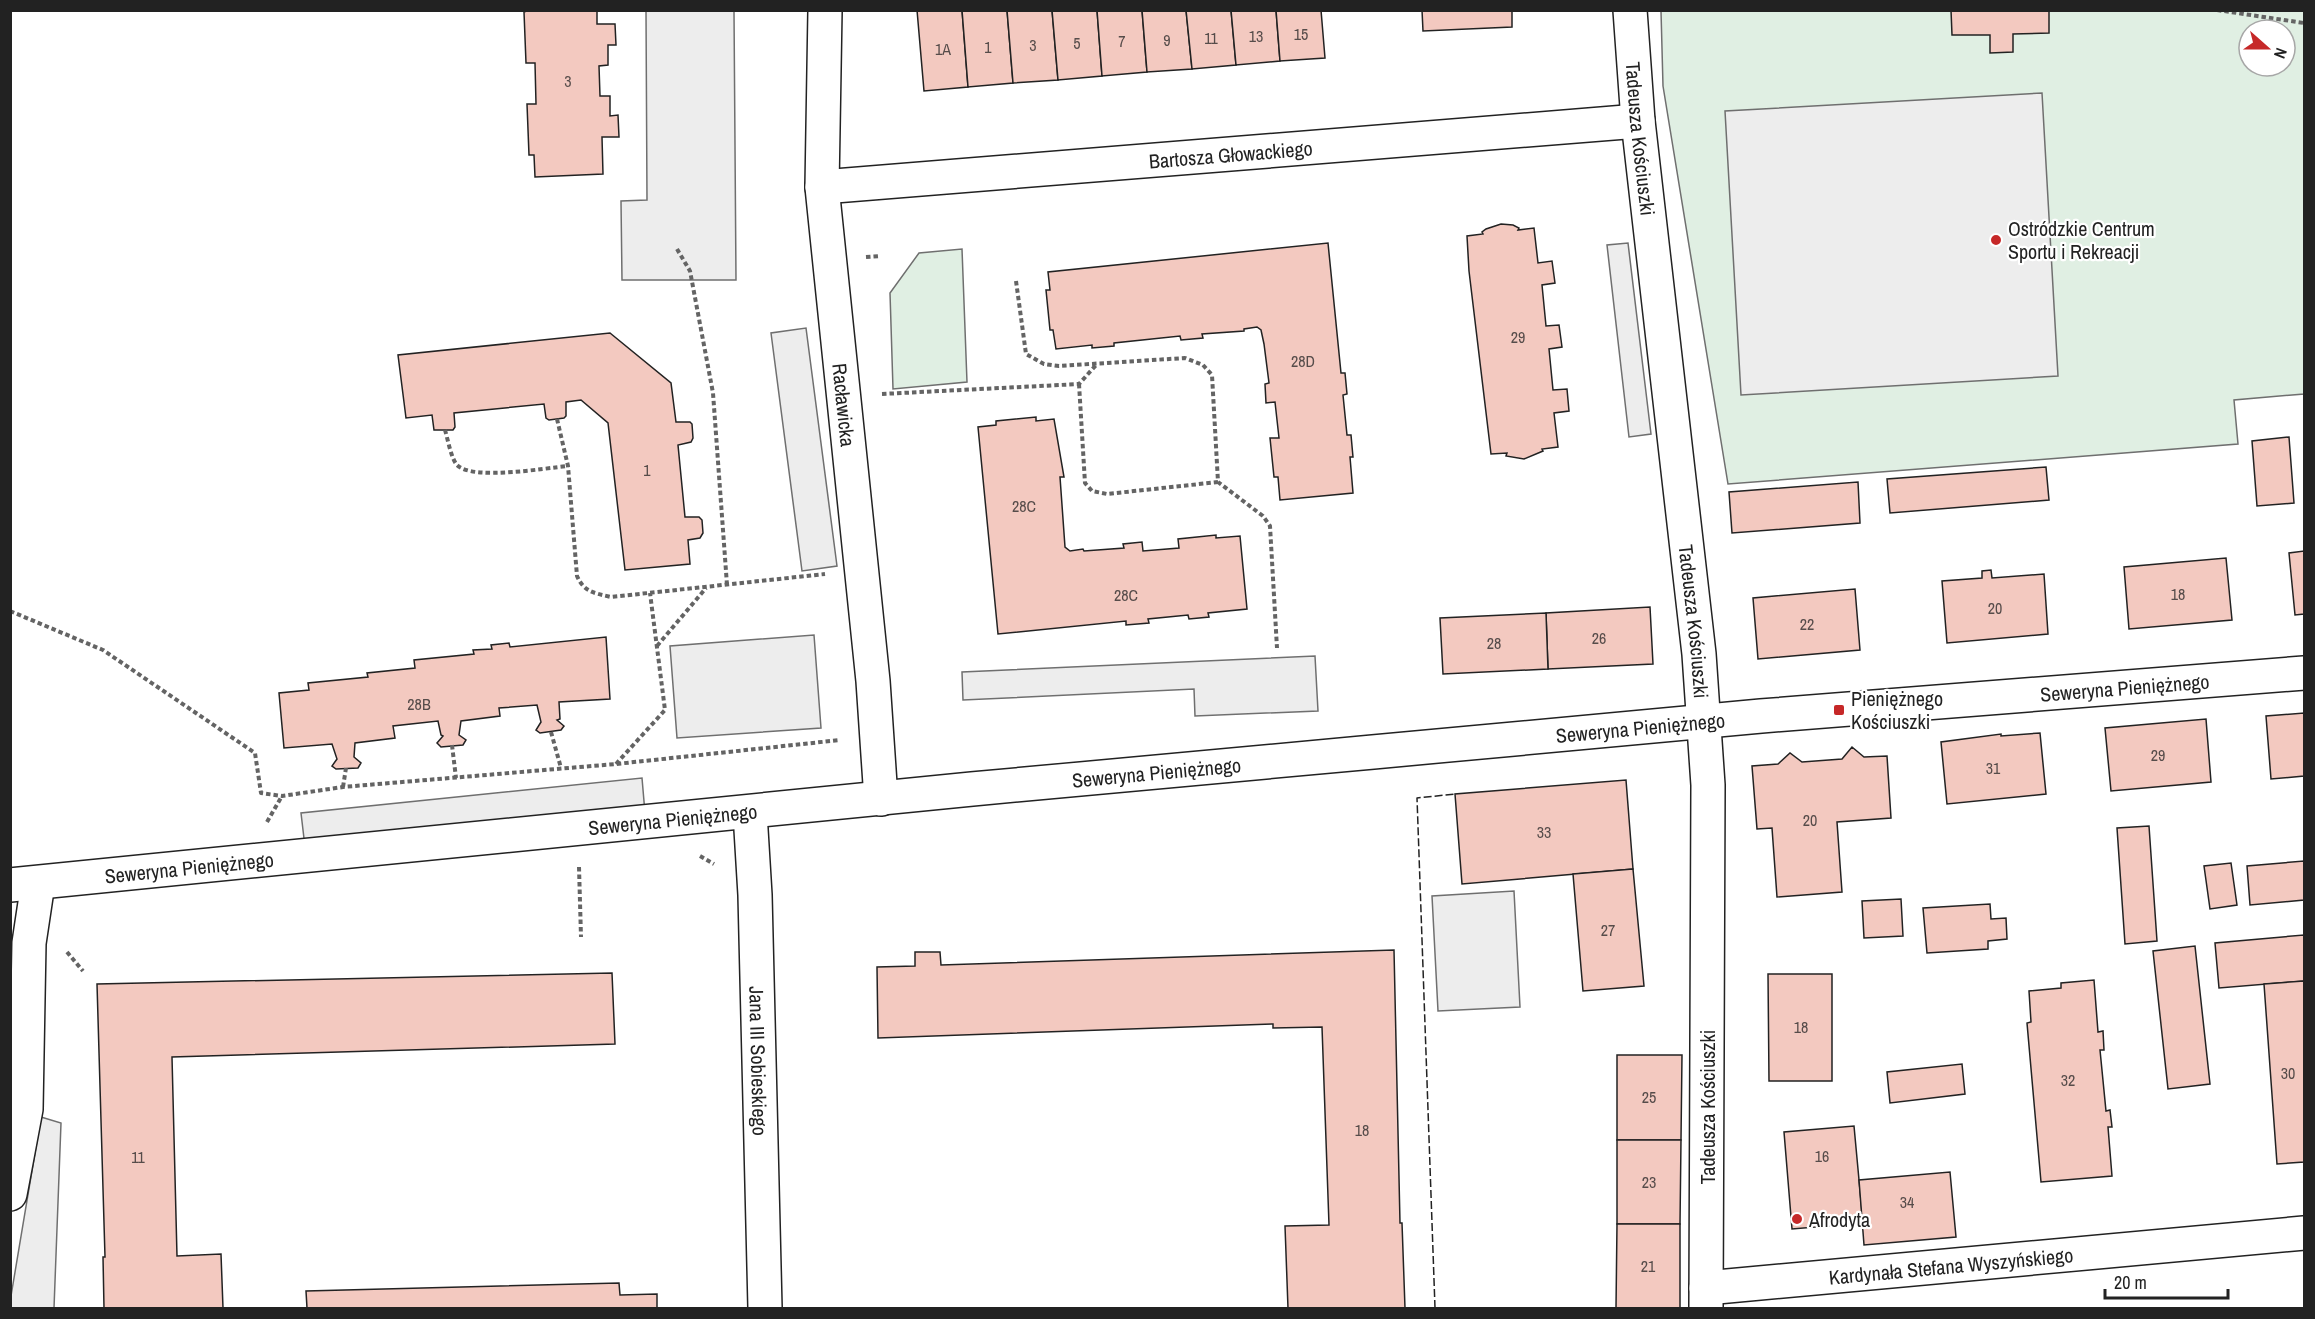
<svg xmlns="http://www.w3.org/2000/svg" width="2315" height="1319" viewBox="0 0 2315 1319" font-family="'Archivo Narrow',sans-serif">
	<rect width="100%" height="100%" fill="#fff"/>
	<!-- green -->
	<g fill="#e0efe3" stroke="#6f6f6f" stroke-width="1.5" fill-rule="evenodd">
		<path d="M 1661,11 L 2304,11 L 2304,394 L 2234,400 L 2238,444 L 1728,484 L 1663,86 ZM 2249,30 L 2285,30 L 2285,66 L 2249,66 Z"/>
		<path d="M 962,249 L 967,382 L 893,389 L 890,293 L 919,253 Z"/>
	</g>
	<!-- parking -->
	<g fill="#ededed" stroke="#6f6f6f" stroke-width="1.5">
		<path d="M 646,11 L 734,11 L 736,280 L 622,280 L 621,201 L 647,200 Z"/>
		<path d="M 2042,93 L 2058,376 L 1741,395 L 1725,111 Z"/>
		<path d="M 1628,243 L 1651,434 L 1629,437 L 1607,245 Z"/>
		<path d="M 806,328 L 837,566 L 802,571 L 771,333 Z"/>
		<path d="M 814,635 L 821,728 L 677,738 L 670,646 Z"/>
		<path d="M 1315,656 L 1318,711 L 1195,716 L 1194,689 L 963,700 L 962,672 Z"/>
		<path d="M 642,778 L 645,813 L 305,847 L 301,813 Z"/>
		<path d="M 1514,891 L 1520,1007 L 1438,1011 L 1432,896 Z"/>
		<path d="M 41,1117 L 61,1123 L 54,1308 L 11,1308 L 11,1296 Z"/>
	</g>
	<!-- building -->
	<g fill="#f3c9c0" stroke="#222" stroke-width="1.5">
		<path d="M 529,10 L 597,10 L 597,24 L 615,24 L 616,45 L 608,45 L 608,65 L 599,66 L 600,96 L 610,96 L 610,116 L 618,115 L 619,137 L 602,137 L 603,174 L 535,177 L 534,155 L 529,155 L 527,104 L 536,104 L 535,63 L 526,63 L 524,12 Z"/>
		<path d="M 917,10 L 962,10 L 968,87 L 924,91 Z"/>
		<path d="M 962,10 L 1007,10 L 1013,83 L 968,87 Z"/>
		<path d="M 1007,10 L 1052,10 L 1058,80 L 1013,83 Z"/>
		<path d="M 1052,10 L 1097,10 L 1102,76 L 1058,80 Z"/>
		<path d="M 1097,10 L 1142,10 L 1147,72 L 1102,76 Z"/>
		<path d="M 1142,10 L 1186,10 L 1192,69 L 1147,72 Z"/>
		<path d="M 1186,10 L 1231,10 L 1236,65 L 1192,69 Z"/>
		<path d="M 1231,10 L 1276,10 L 1280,61 L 1236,65 Z"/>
		<path d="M 1276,10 L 1321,10 L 1325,58 L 1280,61 Z"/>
		<path d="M 1422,10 L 1512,10 L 1512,27 L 1423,31 Z"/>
		<path d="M 1951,10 L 2049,10 L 2049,33 L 2013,34 L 2013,52 L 1990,53 L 1990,35 L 1952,35 Z"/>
		<path d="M 1501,224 L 1513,225 L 1519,228 L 1518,230 L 1534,228 L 1538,263 L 1552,261 L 1555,283 L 1542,285 L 1546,326 L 1559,325 L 1562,347 L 1549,349 L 1553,390 L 1567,389 L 1569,411 L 1554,413 L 1558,447 L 1542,449 L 1543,451 L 1524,459 L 1506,456 L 1507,453 L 1491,454 L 1469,271 L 1467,236 L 1483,234 L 1482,232 L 1486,229 Z"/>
		<path d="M 1328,243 L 1341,373 L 1345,373 L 1347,394 L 1343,395 L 1347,435 L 1351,435 L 1353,457 L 1350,457 L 1353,493 L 1280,500 L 1278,477 L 1274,477 L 1270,438 L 1279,438 L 1275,402 L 1266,403 L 1265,384 L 1269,383 L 1264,344 L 1261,330 L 1257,327 L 1244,329 L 1244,331 L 1202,334 L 1203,338 L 1181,340 L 1180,336 L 1114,343 L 1114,346 L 1092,348 L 1092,345 L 1056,349 L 1053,330 L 1050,330 L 1046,290 L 1050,290 L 1048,272 Z"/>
		<path d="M 610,333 L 671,383 L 676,422 L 690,422 L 692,424 L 693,438 L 691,442 L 678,445 L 685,517 L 699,517 L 702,520 L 703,533 L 700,538 L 688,540 L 690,564 L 625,570 L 608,423 L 581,400 L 566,402 L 566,416 L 564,418 L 549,420 L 546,418 L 544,404 L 454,413 L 455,427 L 453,430 L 434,430 L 432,415 L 406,418 L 398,355 Z"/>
		<path d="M 1036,417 L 1036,421 L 1054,419 L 1064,477 L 1060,477 L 1065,547 L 1070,551 L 1083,549 L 1084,551 L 1124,548 L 1123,544 L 1142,542 L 1143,551 L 1179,548 L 1178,539 L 1216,535 L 1216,538 L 1240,536 L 1247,609 L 1208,613 L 1209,617 L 1189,619 L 1188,615 L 1148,619 L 1149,623 L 1126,625 L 1126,621 L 998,634 L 978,427 L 996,425 L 996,421 Z"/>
		<path d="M 2289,437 L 2294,503 L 2257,506 L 2252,441 Z"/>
		<path d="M 2046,467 L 2049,500 L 1890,513 L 1887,479 Z"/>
		<path d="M 1858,482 L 1860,523 L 1732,533 L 1729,492 Z"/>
		<path d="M 2304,551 L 2304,614 L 2295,615 L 2289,553 Z"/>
		<path d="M 2226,558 L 2232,620 L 2129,629 L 2124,567 Z"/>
		<path d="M 1991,570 L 1992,578 L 2044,574 L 2048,634 L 1947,643 L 1942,581 L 1982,578 L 1982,571 Z"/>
		<path d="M 1855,589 L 1860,650 L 1758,659 L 1753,598 Z"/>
		<path d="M 1650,607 L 1653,664 L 1548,669 L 1546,613 Z"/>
		<path d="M 1546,613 L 1548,669 L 1443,674 L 1440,618 Z"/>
		<path d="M 606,637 L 610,699 L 559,702 L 560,719 L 557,720 L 564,726 L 561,730 L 540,733 L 536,730 L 541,722 L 537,705 L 499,708 L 500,716 L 461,721 L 459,735 L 466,740 L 463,745 L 441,747 L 437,743 L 443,736 L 441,735 L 438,721 L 393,726 L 395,738 L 355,743 L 354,757 L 361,763 L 358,768 L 336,769 L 332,766 L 337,759 L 332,744 L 284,748 L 279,693 L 309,690 L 308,683 L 368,677 L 367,673 L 415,668 L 414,660 L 474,654 L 473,650 L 492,649 L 491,645 L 509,643 L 510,647 Z"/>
		<path d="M 2304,713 L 2304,776 L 2271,779 L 2266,716 Z"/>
		<path d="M 2206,719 L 2211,782 L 2111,791 L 2105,728 Z"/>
		<path d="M 2040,733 L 2046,794 L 1947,804 L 1941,742 L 2001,734 L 2001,736 Z"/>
		<path d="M 1852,747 L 1864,757 L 1887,756 L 1891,818 L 1837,822 L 1842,892 L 1777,897 L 1772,828 L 1757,829 L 1752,766 L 1778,764 L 1790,753 L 1802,762 L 1842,759 Z"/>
		<path d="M 1626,780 L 1633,869 L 1462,884 L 1455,794 Z"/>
		<path d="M 2149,826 L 2157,941 L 2125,944 L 2117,828 Z"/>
		<path d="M 2304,861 L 2304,900 L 2250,905 L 2247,866 Z"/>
		<path d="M 2231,863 L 2237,905 L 2210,909 L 2204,866 Z"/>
		<path d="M 1633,869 L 1644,986 L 1583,991 L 1573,874 Z"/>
		<path d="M 1901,899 L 1903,936 L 1864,938 L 1862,901 Z"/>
		<path d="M 1990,904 L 1991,919 L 2006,918 L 2007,939 L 1988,941 L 1988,949 L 1927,953 L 1923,908 Z"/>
		<path d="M 2304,935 L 2304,981 L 2219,988 L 2215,943 Z"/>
		<path d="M 2195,946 L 2210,1084 L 2168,1089 L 2153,951 Z"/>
		<path d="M 1394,950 L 1400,1223 L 1402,1223 L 1405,1308 L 1288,1308 L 1285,1226 L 1329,1225 L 1322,1027 L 1273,1028 L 1273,1024 L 878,1038 L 877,967 L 915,966 L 915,952 L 940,952 L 941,965 Z"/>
		<path d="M 612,973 L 615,1044 L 172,1057 L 177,1256 L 221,1254 L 223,1308 L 104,1308 L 103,1257 L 105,1257 L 97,984 Z"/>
		<path d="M 1768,974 L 1832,974 L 1832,1081 L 1769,1081 Z"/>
		<path d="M 2094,980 L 2098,1032 L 2103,1031 L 2104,1050 L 2100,1050 L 2106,1111 L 2110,1110 L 2112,1127 L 2108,1127 L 2112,1176 L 2041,1182 L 2027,1023 L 2031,1022 L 2029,991 L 2061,988 L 2061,983 Z"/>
		<path d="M 2304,981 L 2304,1162 L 2277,1164 L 2264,984 Z"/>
		<path d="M 1617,1055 L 1682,1055 L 1681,1140 L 1617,1140 Z"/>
		<path d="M 1962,1064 L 1965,1094 L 1890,1103 L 1887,1072 Z"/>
		<path d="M 1854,1126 L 1863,1223 L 1792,1229 L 1784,1132 Z"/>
		<path d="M 1617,1140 L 1681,1140 L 1680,1224 L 1617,1224 Z"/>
		<path d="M 1950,1172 L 1956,1237 L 1864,1245 L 1859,1180 Z"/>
		<path d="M 1617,1224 L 1680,1224 L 1680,1308 L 1616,1308 Z"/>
		<path d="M 619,1283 L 620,1295 L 657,1294 L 657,1308 L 307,1308 L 306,1291 Z"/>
	</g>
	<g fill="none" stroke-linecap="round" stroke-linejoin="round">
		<defs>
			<g id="street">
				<path id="s1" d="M 825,10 L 822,187 L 873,681 L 881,799"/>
				<path id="s2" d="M 1630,10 L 1638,121 L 1699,654 L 1708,785 L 1706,1308"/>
				<path id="s3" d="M 822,187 L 1638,121"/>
				<path id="s4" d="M 750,813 L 755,895 L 765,1308"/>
				<path d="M 10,1194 L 26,1109 L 29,943 L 38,883"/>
				<path id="s5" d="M 1706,1288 L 2304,1233"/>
			</g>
			<g id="secondary">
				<path id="s6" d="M 10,885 L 972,789 L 1373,752 L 1761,716 L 2304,673"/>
			</g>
		</defs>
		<!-- street casing -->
		<use href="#street" stroke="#222" stroke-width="36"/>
		<!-- secondary casing -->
		<use href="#secondary" stroke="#222" stroke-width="36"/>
		<!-- path -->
		<g stroke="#646464" stroke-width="4" stroke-dasharray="4.5 3" stroke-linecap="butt">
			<path d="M 2217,10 L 2304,23"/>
			<path d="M 677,249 L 690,271 L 713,393 L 727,585"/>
			<path d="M 866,257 L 880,256"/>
			<path d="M 1016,281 L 1026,354 L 1044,364 L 1059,366 L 1185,358 L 1203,365 L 1212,375 L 1218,482 L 1263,516 L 1270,526 L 1277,648"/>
			<path d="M 1079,384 L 1085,483 L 1092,491 L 1107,494 L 1218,482"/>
			<path d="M 882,394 L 1079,384 L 1097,364"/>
			<path d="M 557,419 L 568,466 L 577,576 C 584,592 594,593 611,597 L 825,574"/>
			<path d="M 445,430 C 448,440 451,458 457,465 C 473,481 545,468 568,466"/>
			<path d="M 10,611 L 103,650 L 255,753 L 261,793 L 282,796 L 343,787 L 616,764 L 840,740"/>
			<path d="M 657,646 L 706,588"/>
			<path d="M 551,732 L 561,768"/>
			<path d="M 452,745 L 456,778"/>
			<path d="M 616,764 L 665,710 L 650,593"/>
			<path d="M 343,787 L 346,768"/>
			<path d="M 267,822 L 282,796"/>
			<path d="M 700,856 L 714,864"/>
			<path d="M 579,867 L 581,937"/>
			<path d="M 67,952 L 83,971"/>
		</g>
		<!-- street -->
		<use href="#street" stroke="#fff" stroke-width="33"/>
		<!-- secondary -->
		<use href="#secondary" stroke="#fff" stroke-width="33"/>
		<!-- fence -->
		<path stroke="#222" stroke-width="1.5" stroke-dasharray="8 3" stroke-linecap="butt" d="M 1435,1308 L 1417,798 L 1455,794"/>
	</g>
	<!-- markers -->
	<g fill="#c62828" stroke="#fff" stroke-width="2">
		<circle cx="1996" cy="240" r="6"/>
		<rect x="1833" y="704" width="12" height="12" rx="3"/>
		<circle cx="1797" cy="1219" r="6"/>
	</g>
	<g text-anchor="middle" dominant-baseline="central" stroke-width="4.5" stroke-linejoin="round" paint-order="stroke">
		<!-- number labels -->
		<g font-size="16" fill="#564c4a">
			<text x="1301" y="34">15</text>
			<text x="1256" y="36">13</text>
			<text x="1211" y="38">11</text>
			<text x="1167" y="40">9</text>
			<text x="1122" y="41">7</text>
			<text x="1077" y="43">5</text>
			<text x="1033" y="45">3</text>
			<text x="988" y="47">1</text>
			<text x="943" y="49">1A</text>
			<text x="568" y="81">3</text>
			<text x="1518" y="337">29</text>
			<text x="1303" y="361">28D</text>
			<text x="647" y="470">1</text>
			<text x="1024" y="506">28C</text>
			<text x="2178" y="594">18</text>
			<text x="1126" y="595">28C</text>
			<text x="1995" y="608">20</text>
			<text x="1807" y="624">22</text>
			<text x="1599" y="638">26</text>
			<text x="1494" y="643">28</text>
			<text x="419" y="704">28B</text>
			<text x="2158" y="755">29</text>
			<text x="1993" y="768">31</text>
			<text x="1810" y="820">20</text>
			<text x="1544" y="832">33</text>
			<text x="1608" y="930">27</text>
			<text x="1801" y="1027">18</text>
			<text x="2288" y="1073">30</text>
			<text x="2068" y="1080">32</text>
			<text x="1649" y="1097">25</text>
			<text x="1362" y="1130">18</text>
			<text x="1822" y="1156">16</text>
			<text x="138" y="1157">11</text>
			<text x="1649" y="1182">23</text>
			<text x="1907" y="1202">34</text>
			<text x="1648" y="1266">21</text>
		</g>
		<!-- street labels -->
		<g font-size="20" fill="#222" stroke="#fff">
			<text stroke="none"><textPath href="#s2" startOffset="129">Tadeusza Kościuszki</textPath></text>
			<text stroke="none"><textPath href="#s3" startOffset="410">Bartosza Głowackiego</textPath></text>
			<text stroke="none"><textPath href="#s1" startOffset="396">Racławicka</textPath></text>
			<text stroke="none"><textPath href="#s2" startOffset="615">Tadeusza Kościuszki</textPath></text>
			<text stroke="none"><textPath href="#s6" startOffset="2124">Seweryna Pieniężnego</textPath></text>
			<text stroke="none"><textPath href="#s6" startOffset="1638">Seweryna Pieniężnego</textPath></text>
			<text stroke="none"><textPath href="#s6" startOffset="1152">Seweryna Pieniężnego</textPath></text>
			<text stroke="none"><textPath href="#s6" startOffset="666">Seweryna Pieniężnego</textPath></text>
			<text stroke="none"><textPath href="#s6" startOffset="180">Seweryna Pieniężnego</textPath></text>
			<text stroke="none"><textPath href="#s4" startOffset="248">Jana III Sobieskiego</textPath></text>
			<text transform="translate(1707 1107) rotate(-90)">Tadeusza Kościuszki</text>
			<text stroke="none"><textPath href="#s5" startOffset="246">Kardynała Stefana Wyszyńskiego</textPath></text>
		</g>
		<!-- poi labels -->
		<g font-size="20" fill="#222" stroke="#fff" text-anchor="start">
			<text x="2008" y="228">Ostródzkie Centrum<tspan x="2008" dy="23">Sportu i Rekreacji</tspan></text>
			<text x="1851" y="698">Pieniężnego<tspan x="1851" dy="23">Kościuszki</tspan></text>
			<text x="1809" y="1219">Afrodyta</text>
		</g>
	</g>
	<!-- border -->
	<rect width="2315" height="1319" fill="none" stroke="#222222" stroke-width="24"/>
	<!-- north arrow -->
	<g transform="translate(2267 48) rotate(111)"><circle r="28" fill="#ffffff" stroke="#a7a7a7" stroke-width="1.5"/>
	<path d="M0-4.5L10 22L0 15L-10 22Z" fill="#c62828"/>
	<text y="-9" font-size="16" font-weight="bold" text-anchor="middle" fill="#222222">N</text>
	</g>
	<!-- scale -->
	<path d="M2105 1289v9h123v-9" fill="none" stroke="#222222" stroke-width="3"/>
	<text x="2114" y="1289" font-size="18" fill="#222222" stroke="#ffffff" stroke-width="4.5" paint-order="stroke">20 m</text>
</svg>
